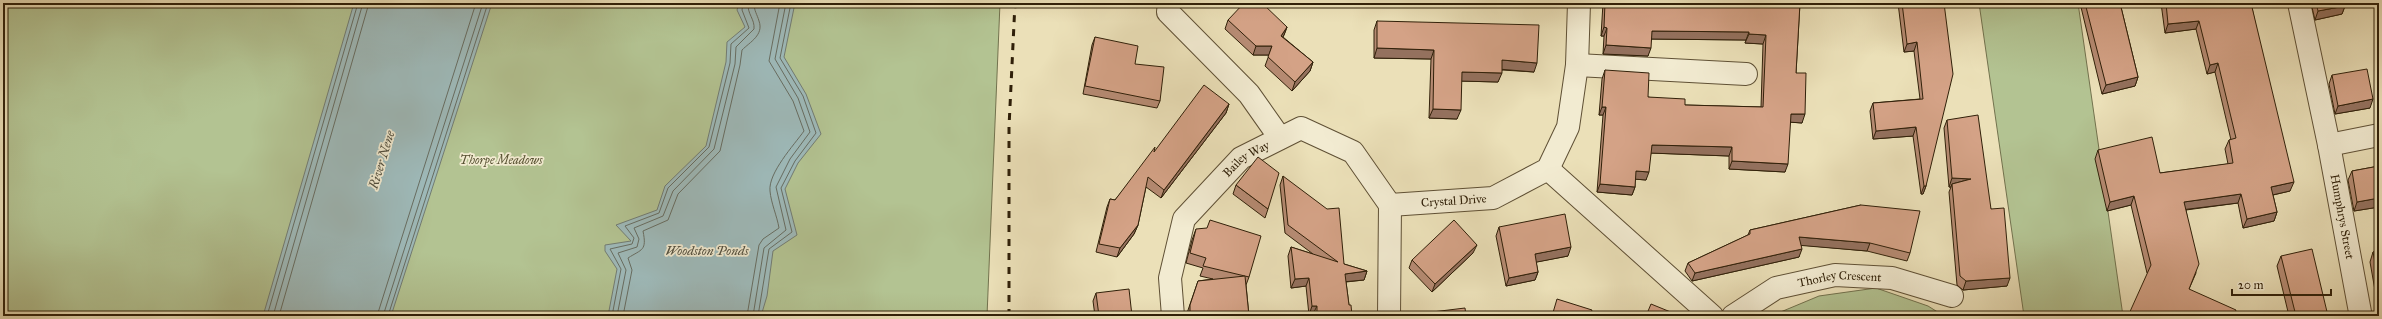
<svg xmlns="http://www.w3.org/2000/svg" width="2382" height="319" viewBox="0 0 2382 319" font-family="'IM FELL Great Primer',serif">
	<rect width="100%" height="100%" fill="#ebe0b8"/>
	<filter id="stains"><feTurbulence type="fractalNoise" baseFrequency=".005" numOctaves="4"/><feColorMatrix values="0 0 0 0 .2 0 0 0 0 .09 0 0 0 0 .02 0 0 0 .5 -.17"/></filter>
	<radialGradient id="worn" r=".72"><stop offset=".6" stop-color="#630" stop-opacity="0"/><stop offset="1" stop-color="#630" stop-opacity=".3"/></radialGradient>
	<!-- green -->
	<g fill="#b3c392" stroke="#72724e">
		<path d="M 3,3 L 1000,3 L 987,316 L 3,316 Z"/>
		<path d="M 1979,3 L 2078,3 L 2123,316 L 2024,316 Z"/>
		<path d="M 1876,288 L 1928,306 L 1944,316 L 1771,316 L 1819,296 Z"/>
	</g>
	<!-- water -->
	<g fill="#9ebaba" stroke="#727c73">
		<path d="M 354,3 L 492,3 L 391,316 L 263,316 Z"/>
		<path d="M 739,3 L 795,3 L 784,57 L 806,94 L 821,134 L 798,163 L 785,189 L 797,235 L 773,251 L 767,296 L 761,316 L 608,316 L 617,269 L 605,251 L 605,245 L 631,241 L 616,225 L 657,210 L 665,186 L 706,146 L 726,62 L 727,42 L 745,27 L 737,10 Z"/>
	</g>
	<g fill="none" stroke-linecap="round" stroke-linejoin="round">
		<!-- shore -->
		<g stroke="#676d62" stroke-width="1">
			<path d="M 267,316 L 358,3"/>
			<path d="M 273,316 L 363,3"/>
			<path d="M 279,316 L 369,3"/>
			<path d="M 377,316 L 476,3"/>
			<path d="M 383,316 L 483,3"/>
			<path d="M 388,316 L 488,3"/>
			<path d="M 612,316 L 621,269 L 610,249 L 632,244 L 634,238 L 625,226 L 659,213 L 668,188 L 709,147 L 730,63 L 731,44 L 749,28 L 742,10 L 743,3"/>
			<path d="M 617,316 L 626,270 L 618,253 L 637,247 L 639,239 L 634,228 L 663,216 L 673,191 L 714,149 L 735,64 L 736,47 L 754,29 C 755,19 747,14 748,3"/>
			<path d="M 623,316 L 632,270 L 628,258 C 642,249 647,251 643,231 L 668,220 L 678,194 L 720,151 L 740,65 L 742,50 C 750,42 764,35 759,21 C 757,14 754,11 754,3"/>
			<path d="M 747,316 L 759,245 L 763,239 L 779,228 C 777,216 771,203 770,191 C 768,173 794,145 804,131 L 793,101 L 769,61 L 780,3"/>
			<path d="M 753,316 L 764,248 L 786,230 L 776,187 L 790,159 L 810,132 L 798,98 L 775,59 L 786,3"/>
			<path d="M 758,316 L 769,249 L 792,232 L 781,188 L 795,161 L 816,133 L 803,96 L 780,58 L 791,3"/>
		</g>
		<defs>
			<g id="minor">
				<path d="M 1169,3 L 1168,12 L 1249,94 L 1280,138"/>
				<path id="s1" d="M 2299,3 L 2329,145 L 2360,312"/>
				<path d="M 1577,65 L 1746,74"/>
				<path d="M 2329,145 L 2379,135"/>
				<path d="M 1548,169 L 1712,316"/>
				<path id="s2" d="M 1390,205 L 1493,198 L 1548,169 L 1568,127 L 1577,65 L 1579,3"/>
				<path id="s3" d="M 1173,316 L 1170,278 L 1184,219 L 1241,158 L 1301,128 L 1353,152 L 1390,205"/>
				<path d="M 1389,316 L 1390,205"/>
				<path id="s4" d="M 1733,316 L 1776,288 L 1835,275 L 1892,278 L 1952,296"/>
			</g>
		</defs>
		<!-- minor casing -->
		<use href="#minor" stroke="#5f5035" stroke-width="24"/>
		<!-- minor -->
		<use href="#minor" stroke="#f2ebd1" stroke-width="22"/>
		<!-- rail -->
		<path stroke="#302009" stroke-width="3" stroke-dasharray="7 7" stroke-linecap="butt" d="M 1009,316 L 1009,127 L 1015,3"/>
	</g>
	<!-- wall -->
	<g fill="#b68b73" stroke="#302009">
		<path d="M 1603,3 L 1800,3 L 1796,73 L 1802,123 L 1790,122 L 1785,172 L 1729,169 L 1729,156 L 1651,153 L 1646,180 L 1635,179 L 1635,187 L 1632,195 L 1597,192 L 1603,115 L 1599,115 L 1602,79 L 1605,70 L 1648,97 L 1685,105 L 1761,107 L 1763,44 L 1745,43 L 1746,40 L 1651,39 L 1648,56 L 1603,54 L 1604,36 L 1601,36 Z"/>
		<path d="M 1898,3 L 1944,3 L 1926,186 L 1923,194 L 1921,194 L 1913,136 L 1873,139 L 1870,111 L 1873,103 L 1920,99 L 1914,51 L 1904,52 Z"/>
		<path d="M 2080,3 L 2120,3 L 2138,77 L 2135,86 L 2102,94 Z"/>
		<path d="M 2161,3 L 2251,3 L 2290,191 L 2273,195 L 2277,212 L 2274,221 L 2243,228 L 2238,203 L 2186,210 L 2196,273 L 2189,289 L 2147,273 L 2131,205 L 2107,211 L 2095,159 L 2098,150 L 2160,173 L 2228,164 L 2225,149 L 2229,140 L 2231,140 L 2215,72 L 2207,74 L 2196,29 L 2165,33 Z"/>
		<path d="M 2311,3 L 2344,3 L 2345,6 L 2342,14 L 2315,20 Z"/>
		<path d="M 1228,20 L 1287,27 L 1284,35 L 1283,37 L 1313,62 L 1310,71 L 1292,91 L 1265,66 L 1269,55 L 1253,55 L 1225,29 Z"/>
		<path d="M 1377,21 L 1534,72 L 1502,70 L 1498,82 L 1461,81 L 1457,119 L 1429,118 L 1431,59 L 1374,58 L 1374,30 Z"/>
		<path d="M 1095,37 L 1135,64 L 1160,101 L 1157,108 L 1083,94 L 1092,45 Z"/>
		<path d="M 2332,75 L 2370,108 L 2335,114 L 2329,84 Z"/>
		<path d="M 1229,104 L 1226,113 L 1161,198 L 1146,187 L 1138,225 L 1134,234 L 1117,257 L 1096,252 L 1107,207 L 1110,199 L 1115,200 L 1154,152 Z"/>
		<path d="M 1947,120 L 1991,209 L 2007,286 L 1963,290 L 1957,285 L 1949,192 L 1951,187 L 1949,187 L 1944,128 Z"/>
		<path d="M 2379,166 L 2379,207 L 2354,211 L 2348,180 L 2352,171 Z"/>
		<path d="M 1283,176 L 1344,264 L 1367,271 L 1364,280 L 1346,282 L 1349,305 L 1352,316 L 1314,316 L 1313,314 L 1309,315 L 1306,286 L 1291,288 L 1288,256 L 1291,247 L 1313,254 L 1285,233 L 1280,185 Z"/>
		<path d="M 1236,185 L 1268,209 L 1265,218 L 1233,194 Z"/>
		<path d="M 1861,205 L 1910,253 L 1907,261 L 1867,251 L 1801,245 L 1799,257 L 1692,281 L 1685,271 L 1688,263 L 1748,235 L 1750,230 Z"/>
		<path d="M 1499,227 L 1568,256 L 1536,262 L 1538,272 L 1535,280 L 1506,286 L 1496,236 Z"/>
		<path d="M 1196,229 L 1249,277 L 1246,285 L 1249,316 L 1186,316 L 1198,281 L 1213,279 L 1200,276 L 1203,268 L 1186,263 L 1192,240 Z"/>
		<path d="M 2379,251 L 2379,313 L 2370,262 L 2373,252 Z"/>
		<path d="M 1473,253 L 1432,292 L 1409,268 L 1412,260 Z"/>
		<path d="M 2281,256 L 2328,316 L 2289,316 L 2277,266 Z"/>
		<path d="M 1096,293 L 1132,316 L 1095,316 L 1093,301 Z"/>
	</g>
	<!-- shaded-wall -->
	<g fill="#94715e" stroke="#302009">
		<path d="M 2345,6 L 2342,14 L 2315,20 L 2318,11 Z"/>
		<path d="M 2199,21 L 2196,29 L 2165,33 L 2168,24 Z"/>
		<path d="M 1287,27 L 1284,35 L 1277,44 L 1281,36 Z"/>
		<path d="M 1604,27 L 1607,28 L 1604,36 L 1601,36 Z"/>
		<path d="M 1652,31 L 1749,32 L 1746,40 L 1649,39 Z"/>
		<path d="M 1749,34 L 1766,35 L 1763,44 L 1745,43 Z"/>
		<path d="M 1917,42 L 1914,51 L 1904,52 L 1907,44 Z"/>
		<path d="M 1606,45 L 1651,48 L 1648,56 L 1603,54 Z"/>
		<path d="M 1256,46 L 1272,46 L 1269,55 L 1253,55 Z"/>
		<path d="M 1377,48 L 1434,50 L 1431,59 L 1374,58 Z"/>
		<path d="M 1502,60 L 1537,63 L 1534,72 L 1498,69 Z"/>
		<path d="M 1313,62 L 1310,71 L 1292,91 L 1295,82 Z"/>
		<path d="M 2218,63 L 2215,72 L 2207,74 L 2210,65 Z"/>
		<path d="M 1462,72 L 1502,73 L 1498,82 L 1458,81 Z"/>
		<path d="M 2138,77 L 2135,86 L 2102,94 L 2106,85 Z"/>
		<path d="M 2373,99 L 2370,108 L 2335,114 L 2338,106 Z"/>
		<path d="M 1229,104 L 1226,113 L 1161,198 L 1164,190 Z"/>
		<path d="M 1602,107 L 1606,107 L 1603,115 L 1599,115 Z"/>
		<path d="M 1433,109 L 1461,110 L 1457,119 L 1429,118 Z"/>
		<path d="M 1791,114 L 1805,114 L 1802,123 L 1788,122 Z"/>
		<path d="M 1916,127 L 1913,136 L 1873,139 L 1876,131 Z"/>
		<path d="M 1652,145 L 1732,147 L 1729,156 L 1649,153 Z"/>
		<path d="M 1732,161 L 1788,164 L 1785,172 L 1729,169 Z"/>
		<path d="M 1636,171 L 1649,172 L 1646,180 L 1633,179 Z"/>
		<path d="M 1952,178 L 1971,179 L 1952,184 L 1951,187 L 1949,187 Z"/>
		<path d="M 2294,182 L 2290,191 L 2268,196 L 2271,187 Z"/>
		<path d="M 1600,184 L 1635,187 L 1632,195 L 1597,192 Z"/>
		<path d="M 1924,186 L 1926,186 L 1923,194 L 1921,194 Z"/>
		<path d="M 2241,194 L 2238,203 L 2181,210 L 2184,202 Z"/>
		<path d="M 2134,196 L 2131,205 L 2107,211 L 2110,202 Z"/>
		<path d="M 2379,198 L 2379,207 L 2354,211 L 2357,202 Z"/>
		<path d="M 2277,212 L 2274,221 L 2243,228 L 2247,219 Z"/>
		<path d="M 1138,225 L 1134,234 L 1117,257 L 1120,248 Z"/>
		<path d="M 1799,237 L 1870,243 L 1867,251 L 1796,245 Z"/>
		<path d="M 1477,245 L 1473,253 L 1432,292 L 1435,284 Z"/>
		<path d="M 1571,247 L 1568,256 L 1532,263 L 1535,254 Z"/>
		<path d="M 1802,249 L 1799,257 L 1692,281 L 1695,273 Z"/>
		<path d="M 1367,271 L 1364,280 L 1342,282 L 1345,274 Z"/>
		<path d="M 1538,272 L 1535,280 L 1506,286 L 1509,278 Z"/>
		<path d="M 1309,278 L 1306,286 L 1291,288 L 1295,279 Z"/>
		<path d="M 2010,278 L 2007,286 L 1963,290 L 1966,281 Z"/>
		<path d="M 1312,306 L 1317,306 L 1313,314 L 1309,315 Z"/>
	</g>
	<!-- building -->
	<g fill="#d4a286" stroke="#302009">
		<path d="M 1244,3 L 1262,3 L 1287,27 L 1281,36 L 1313,62 L 1295,82 L 1268,57 L 1272,46 L 1256,46 L 1228,20 Z"/>
		<path d="M 1605,3 L 1800,3 L 1796,73 L 1806,73 L 1805,114 L 1791,114 L 1788,164 L 1732,161 L 1732,147 L 1652,145 L 1649,172 L 1636,171 L 1635,187 L 1600,184 L 1606,107 L 1602,107 L 1605,70 L 1649,73 L 1648,97 L 1685,99 L 1685,105 L 1763,107 L 1766,35 L 1749,34 L 1749,32 L 1652,31 L 1651,48 L 1606,45 L 1607,28 L 1604,27 Z"/>
		<path d="M 1902,3 L 1944,3 L 1953,74 L 1926,186 L 1924,186 L 1916,127 L 1876,131 L 1873,103 L 1923,99 L 1917,42 L 1907,44 Z"/>
		<path d="M 2085,3 L 2120,3 L 2138,77 L 2106,85 Z"/>
		<path d="M 2166,3 L 2251,3 L 2294,182 L 2271,187 L 2277,212 L 2247,219 L 2241,194 L 2184,202 L 2199,264 L 2189,289 L 2236,310 L 2234,316 L 2128,316 L 2151,265 L 2134,196 L 2110,202 L 2098,150 L 2152,137 L 2160,173 L 2233,163 L 2229,140 L 2236,138 L 2218,63 L 2210,65 L 2199,21 L 2168,24 Z"/>
		<path d="M 2316,3 L 2344,3 L 2345,6 L 2318,11 Z"/>
		<path d="M 1377,21 L 1539,25 L 1537,63 L 1502,60 L 1502,73 L 1462,72 L 1461,110 L 1433,109 L 1434,50 L 1377,48 Z"/>
		<path d="M 1095,37 L 1138,46 L 1135,64 L 1164,67 L 1160,101 L 1085,86 Z"/>
		<path d="M 2367,69 L 2373,99 L 2338,106 L 2332,75 Z"/>
		<path d="M 1204,85 L 1229,104 L 1164,190 L 1148,177 L 1138,225 L 1120,248 L 1099,244 L 1110,199 L 1115,200 L 1155,147 L 1154,152 Z"/>
		<path d="M 1978,115 L 1991,209 L 2004,208 L 2010,278 L 1966,281 L 1960,276 L 1952,184 L 1971,179 L 1952,178 L 1947,120 Z"/>
		<path d="M 1258,157 L 1279,173 L 1268,209 L 1236,185 Z"/>
		<path d="M 2379,166 L 2379,198 L 2357,202 L 2352,171 Z"/>
		<path d="M 1283,176 L 1327,209 L 1339,208 L 1344,264 L 1367,271 L 1345,274 L 1349,305 L 1351,305 L 1352,316 L 1317,316 L 1317,306 L 1312,306 L 1309,278 L 1295,279 L 1291,247 L 1338,262 L 1288,225 Z"/>
		<path d="M 1861,205 L 1920,211 L 1910,253 L 1870,243 L 1799,237 L 1802,249 L 1695,273 L 1688,263 L 1750,234 L 1750,230 Z"/>
		<path d="M 1565,214 L 1571,247 L 1535,254 L 1538,272 L 1509,278 L 1499,227 Z"/>
		<path d="M 1210,220 L 1261,236 L 1249,277 L 1203,266 L 1206,258 L 1190,253 L 1196,229 L 1207,228 Z"/>
		<path d="M 1454,220 L 1477,245 L 1435,284 L 1412,260 Z"/>
		<path d="M 2312,249 L 2328,316 L 2296,316 L 2281,256 Z"/>
		<path d="M 2379,251 L 2379,284 L 2373,252 Z"/>
		<path d="M 1245,276 L 1249,316 L 1190,316 L 1190,305 L 1198,281 Z"/>
		<path d="M 1129,289 L 1132,316 L 1099,316 L 1096,293 Z"/>
		<path d="M 1557,299 L 1592,310 L 1590,316 L 1552,316 Z"/>
		<path d="M 1651,304 L 1678,315 L 1678,316 L 1646,316 Z"/>
		<path d="M 1465,308 L 1466,316 L 1424,316 L 1424,313 Z"/>
	</g>
	<g text-anchor="middle" dominant-baseline="central" stroke-width="3.5" stroke-linejoin="round" paint-order="stroke">
		<!-- park labels -->
		<g font-size="12" font-style="italic" fill="#575132" stroke="#f2ebd1">
			<text x="501" y="160">Thorpe Meadows</text>
		</g>
		<!-- street labels -->
		<g font-size="12" fill="#302009" stroke="#f2ebd1">
			<text stroke="none"><textPath href="#s3" startOffset="186">Bailey Way</textPath></text>
			<text stroke="none"><textPath href="#s2" startOffset="64">Crystal Drive</textPath></text>
			<text stroke="none"><textPath href="#s1" startOffset="218">Humphrys Street</textPath></text>
			<text stroke="none"><textPath href="#s4" startOffset="116">Thorley Crescent</textPath></text>
		</g>
		<!-- water labels -->
		<g font-size="13" font-style="italic" fill="#514e3e" stroke="#f2ebd1">
			<text transform="translate(382 160) rotate(-73)">River Nene</text>
			<text x="707" y="251">Woodston Ponds</text>
		</g>
	</g>
	<!-- margin -->
	<rect width="2382" height="319" fill="none" stroke="#ebe0b8" stroke-width="16"/>
	<rect x="4" y="4" width="2374" height="311" fill="none" stroke="#302009" stroke-width="2"/>
	<rect x="8" y="8" width="2366" height="303" fill="none" stroke="#302009"/>
	<!-- scale -->
	<path d="M2232 289v6h99v-6" fill="none" stroke="#302009" stroke-width="2"/>
	<text x="2238" y="289" font-size="12" fill="#302009" stroke="#f2ebd1" stroke-width="3" paint-order="stroke">20 m</text>
	<rect width="100%" height="100%" filter="url(#stains)"/>
	<rect width="100%" height="100%" fill="url(#worn)"/>
</svg>
